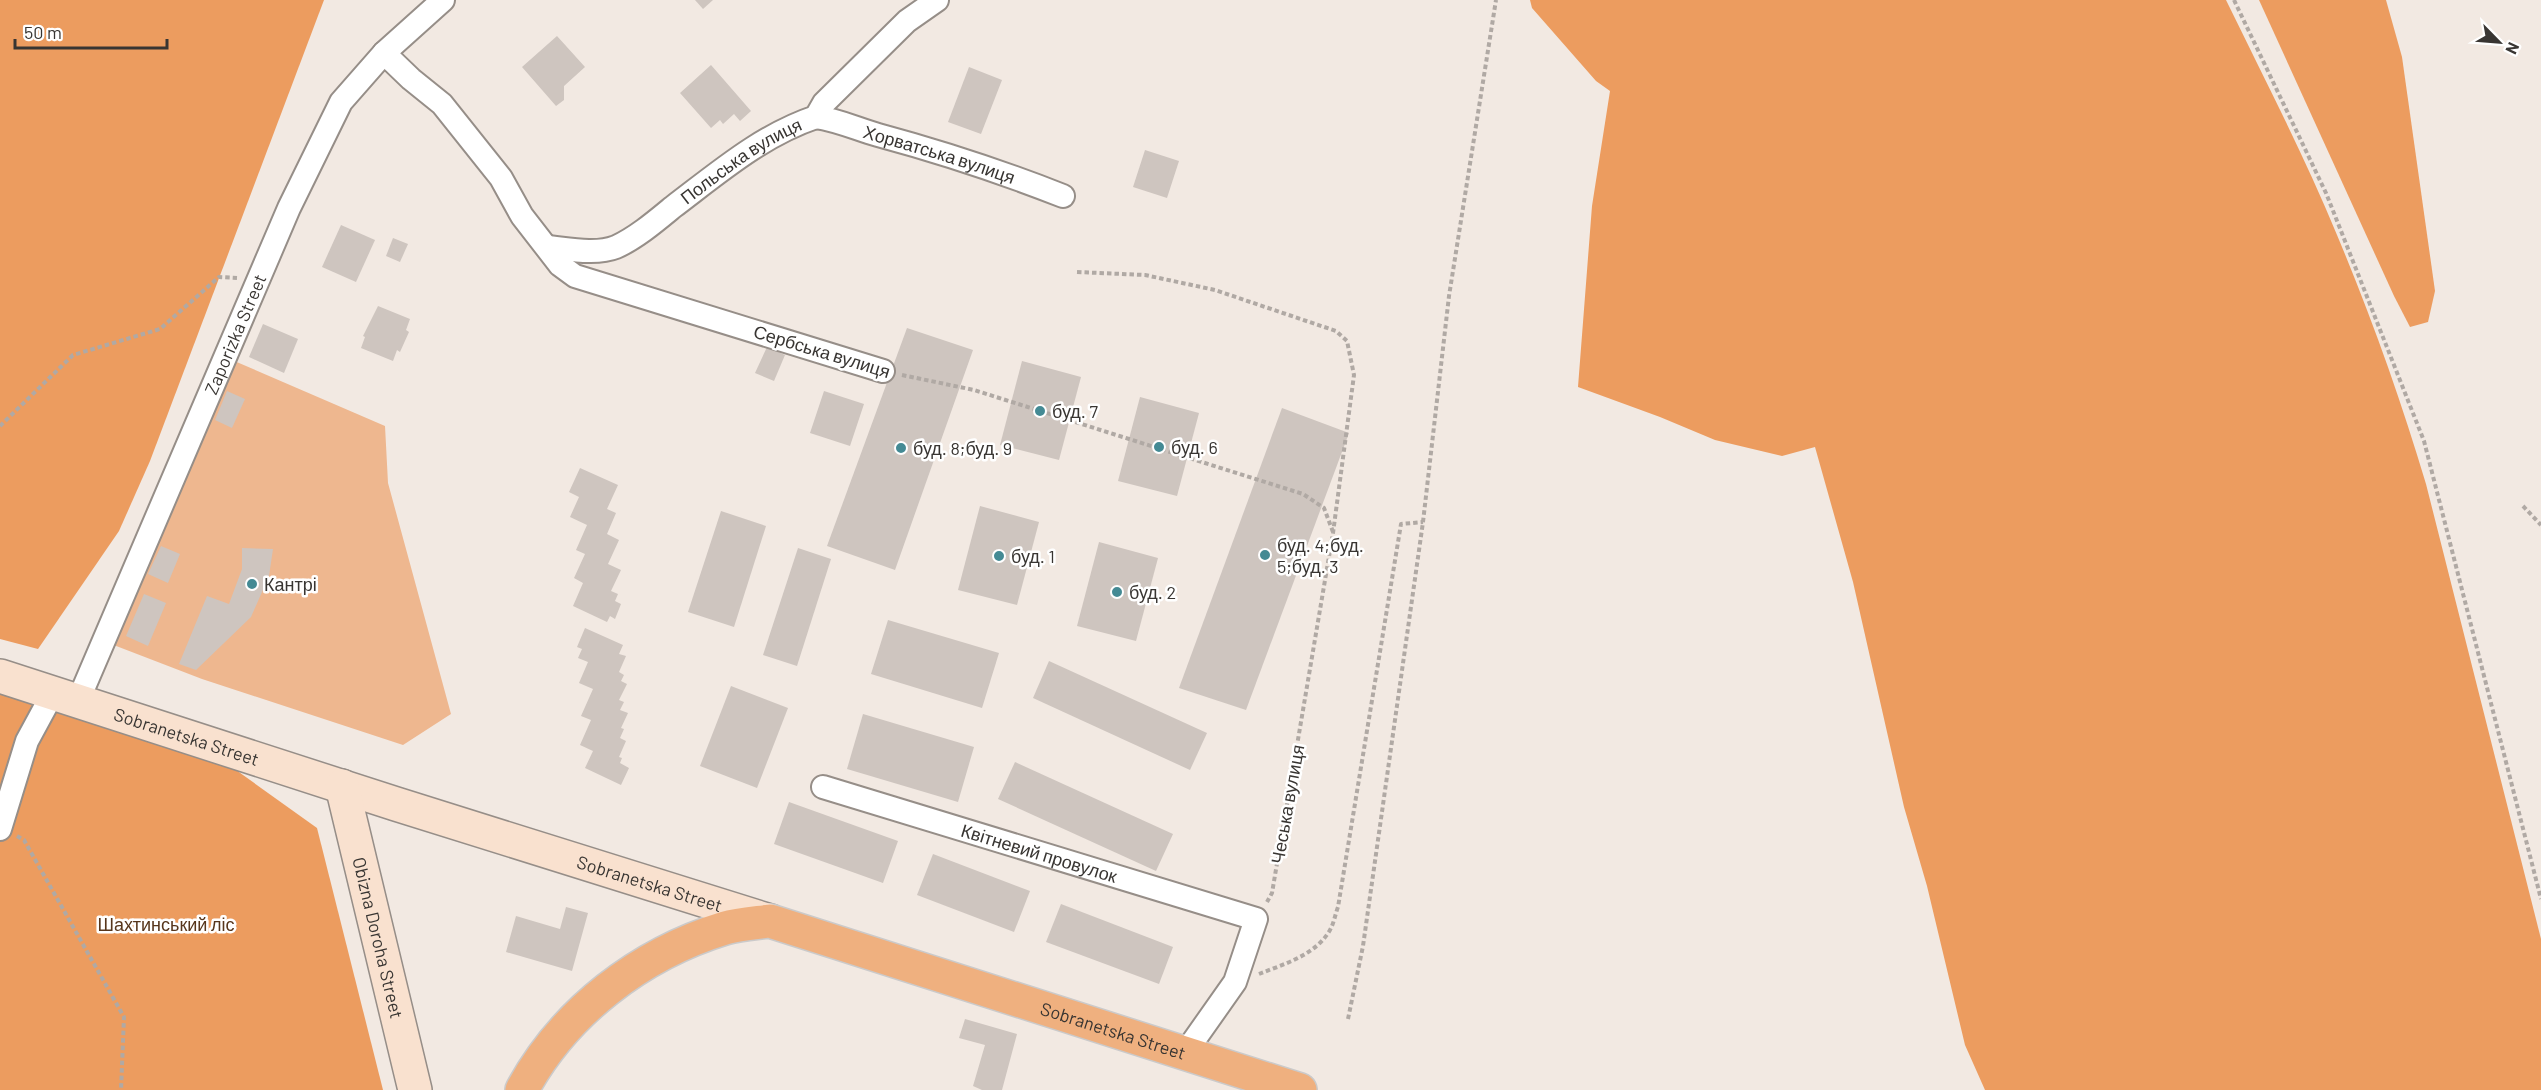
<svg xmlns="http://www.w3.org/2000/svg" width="2541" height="1090" viewBox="0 0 2541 1090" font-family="Barlow,sans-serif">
	<rect width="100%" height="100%" fill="#f2e9e2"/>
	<!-- green -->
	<path fill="#eeb78f" d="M 232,360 L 385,426 L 388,483 L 451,714 L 403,745 L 202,679 L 111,644 Z"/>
	<!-- forest -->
	<g fill="#ec9c5f">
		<path d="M 0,0 L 324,0 L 150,461 L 119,531 L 38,649 L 0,639 Z"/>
		<path d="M 1530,0 L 2226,0 C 2264,78 2304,155 2337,235 C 2371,316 2401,400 2426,484 L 2541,939 L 2541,1090 L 1985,1090 L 1965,1045 L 1927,886 L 1904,807 L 1853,582 L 1815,447 L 1782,456 L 1715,440 L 1660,417 L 1578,387 L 1592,206 L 1610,91 L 1596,81 L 1532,8 Z"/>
		<path d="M 2259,0 L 2386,0 L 2402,57 L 2435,291 L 2428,322 L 2410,327 L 2394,296 Z"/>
		<path d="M 0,690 L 229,765 L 317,828 L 383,1090 L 0,1090 Z"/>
	</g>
	<!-- building -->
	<g fill="#cec5bf">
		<path d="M 695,0 L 713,0 L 703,9 Z"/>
		<path d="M 557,36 L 585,67 L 564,86 L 564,100 L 556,106 L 522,67 Z"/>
		<path d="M 711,65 L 751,111 L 740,121 L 734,114 L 723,124 L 720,120 L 711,128 L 680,93 Z"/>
		<path d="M 969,67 L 1002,80 L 981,134 L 948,122 Z"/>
		<path d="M 1145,150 L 1179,161 L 1167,198 L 1133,187 Z"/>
		<path d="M 341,225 L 375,240 L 356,282 L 322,267 Z"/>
		<path d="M 393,238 L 408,244 L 400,262 L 386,256 Z"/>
		<path d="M 378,306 L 410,319 L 406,330 L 409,332 L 400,352 L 397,350 L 393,361 L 361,348 L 365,337 L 363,336 Z"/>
		<path d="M 263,324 L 298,339 L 284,373 L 249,357 Z"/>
		<path d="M 907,328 L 973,350 L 895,570 L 827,546 Z"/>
		<path d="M 767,347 L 785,355 L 774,381 L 755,373 Z"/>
		<path d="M 1022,361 L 1081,377 L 1059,460 L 1000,445 Z"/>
		<path d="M 227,391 L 245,399 L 232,428 L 215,420 Z"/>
		<path d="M 824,391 L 864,404 L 850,446 L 810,433 Z"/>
		<path d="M 1140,397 L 1199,413 L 1177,496 L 1118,481 Z"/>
		<path d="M 1282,408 L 1349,433 L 1246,710 L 1179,688 Z"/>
		<path d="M 580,468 L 618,485 L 607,509 L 616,513 L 607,534 L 619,540 L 608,564 L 621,570 L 611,591 L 618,594 L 615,601 L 621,604 L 615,619 L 610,616 L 607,622 L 573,606 L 583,583 L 574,578 L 585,554 L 576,550 L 587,525 L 570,517 L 579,497 L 569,492 Z"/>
		<path d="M 980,506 L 1039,522 L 1017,605 L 958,590 Z"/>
		<path d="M 721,511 L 766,526 L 734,627 L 688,612 Z"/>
		<path d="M 1099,542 L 1158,558 L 1136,641 L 1077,626 Z"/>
		<path d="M 161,546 L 180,554 L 168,583 L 148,574 Z"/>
		<path d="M 242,548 L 273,549 L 269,576 L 251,617 L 196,670 L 179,664 L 207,596 L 229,604 L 242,569 Z"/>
		<path d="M 798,548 L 831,559 L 797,666 L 763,655 Z"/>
		<path d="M 144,594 L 166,603 L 148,646 L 126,636 Z"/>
		<path d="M 888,620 L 999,653 L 982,708 L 871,674 Z"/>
		<path d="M 585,628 L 623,645 L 619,654 L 626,656 L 619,672 L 624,675 L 621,681 L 627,684 L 619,700 L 624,702 L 620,710 L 628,713 L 621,728 L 624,729 L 620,738 L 626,741 L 619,757 L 622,758 L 620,763 L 629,768 L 621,785 L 585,768 L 593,751 L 580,745 L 591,720 L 581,716 L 593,689 L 579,683 L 588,662 L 578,658 L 582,649 L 577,647 Z"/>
		<path d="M 1049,661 L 1207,733 L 1190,770 L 1033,698 Z"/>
		<path d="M 731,686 L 788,708 L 757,788 L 700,766 Z"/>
		<path d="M 863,714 L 974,747 L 958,802 L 847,769 Z"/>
		<path d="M 1015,762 L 1173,834 L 1156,871 L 998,799 Z"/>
		<path d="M 789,802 L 898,841 L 883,883 L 774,844 Z"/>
		<path d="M 933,854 L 1030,891 L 1014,932 L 917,895 Z"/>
		<path d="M 1061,904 L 1173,947 L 1159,984 L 1046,942 Z"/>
		<path d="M 566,907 L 588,913 L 572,971 L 506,952 L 516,916 L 560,929 Z"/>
		<path d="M 965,1019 L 1017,1034 L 1002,1090 L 982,1090 L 973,1086 L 985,1045 L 959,1038 Z"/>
	</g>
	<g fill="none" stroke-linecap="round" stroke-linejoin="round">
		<defs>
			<g id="minor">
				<path d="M 384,53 L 411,79 L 442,104 L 501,178 L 522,216 L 560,265 L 575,276 L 883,371"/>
				<path id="s1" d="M 816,117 C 838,120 857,129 878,135 C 941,152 1002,172 1063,196"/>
				<path id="s2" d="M 547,247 C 568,249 596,255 616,247 C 636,238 656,221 673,207 C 718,173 762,135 816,117 L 824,103 L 907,21 L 937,0"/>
				<path id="s3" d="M 78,701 L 289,208 L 341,102 L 384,53 L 443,0"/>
				<path id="s4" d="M 823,787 L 1256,919 L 1235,982 L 1185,1053"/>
				<path d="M 0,829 L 27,741 L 53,693"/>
			</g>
			<g id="secondary">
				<path id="s5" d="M 0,676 L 396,804 L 770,921"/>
				<path id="s6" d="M 342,786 L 415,1090"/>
			</g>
			<g id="trunk">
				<path id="s7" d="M 522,1090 C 564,1012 640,954 725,928 C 739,924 755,923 770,921 L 1300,1090"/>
			</g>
		</defs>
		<!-- minor casing -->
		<use href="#minor" stroke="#968e88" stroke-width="26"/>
		<!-- secondary casing -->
		<use href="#secondary" stroke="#968e88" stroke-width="36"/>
		<!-- trunk casing -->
		<use href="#trunk" stroke="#cbcaca" stroke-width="36"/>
		<!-- path -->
		<g stroke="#b0a9a4" stroke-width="4" stroke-dasharray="4.5 3" stroke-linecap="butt">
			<path d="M 2234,0 L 2326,193 L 2424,441 L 2541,899"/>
			<path d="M 1077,272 L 1145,275 L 1215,290 L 1336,331 L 1347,341 L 1354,375 L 1333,533 L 1272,893 L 1267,902"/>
			<path d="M 902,375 L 974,390 L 1303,494 L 1324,508 L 1333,532"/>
			<path d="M 0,426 L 73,355 L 160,329 L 219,277 L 237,278"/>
			<path d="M 2523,506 L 2541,525"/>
			<path d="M 17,836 L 24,840 L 124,1017 L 121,1090"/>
			<path d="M 1259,974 C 1284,964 1316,955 1330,930 C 1334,923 1335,915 1338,907 L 1401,524 L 1423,522"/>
			<path d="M 1348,1019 L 1363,946 L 1423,522 L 1449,296 L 1496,0"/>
		</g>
		<!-- minor -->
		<use href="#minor" stroke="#fff" stroke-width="22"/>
		<!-- secondary -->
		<use href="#secondary" stroke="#f9e1cf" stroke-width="33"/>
		<!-- trunk -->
		<use href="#trunk" stroke="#efb07f" stroke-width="33"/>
	</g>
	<!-- markers -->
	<g fill="#448a94" stroke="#fff" stroke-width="2">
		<circle cx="1040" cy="411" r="6"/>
		<circle cx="1159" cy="447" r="6"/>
		<circle cx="901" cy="448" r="6"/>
		<circle cx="1265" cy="555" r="6"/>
		<circle cx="999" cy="556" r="6"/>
		<circle cx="252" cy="584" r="6"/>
		<circle cx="1117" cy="592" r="6"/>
	</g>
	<g text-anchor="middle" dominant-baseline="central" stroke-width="5" stroke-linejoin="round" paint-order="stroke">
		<!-- street labels -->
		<g font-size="18" fill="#383532" stroke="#fff">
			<text stroke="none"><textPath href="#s1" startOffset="129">Хорватська вулиця</textPath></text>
			<text stroke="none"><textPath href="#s2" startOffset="222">Польська вулиця</textPath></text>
			<text stroke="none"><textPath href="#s3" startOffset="399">Zaporizka Street</textPath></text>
			<text transform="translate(822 351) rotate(17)">Сербська вулиця</text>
			<text stroke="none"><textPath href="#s5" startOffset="196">Sobranetska Street</textPath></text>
			<text transform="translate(1287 804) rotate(-80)">Чеська вулиця</text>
			<text stroke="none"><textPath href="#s4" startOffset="226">Квітневий провулок</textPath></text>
			<text stroke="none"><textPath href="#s5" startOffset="682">Sobranetska Street</textPath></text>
			<text stroke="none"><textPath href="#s6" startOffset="156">Obizna Doroha Street</textPath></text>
			<text stroke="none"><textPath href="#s7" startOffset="672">Sobranetska Street</textPath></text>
		</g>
		<!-- poi labels -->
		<g font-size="18" fill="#383532" stroke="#fff" text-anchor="start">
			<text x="1052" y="411">буд. 7</text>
			<text x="1171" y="447">буд. 6</text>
			<text x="913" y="448">буд. 8;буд. 9</text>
			<text x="1277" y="545">буд. 4;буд.<tspan x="1277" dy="21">5;буд. 3</tspan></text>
			<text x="1011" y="556">буд. 1</text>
			<text x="264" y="584">Кантрі</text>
			<text x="1129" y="592">буд. 2</text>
		</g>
		<!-- park labels -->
		<g font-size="18" fill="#57361c" stroke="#fff">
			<text x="166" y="924">Шахтинський ліс</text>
		</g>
	</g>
	<!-- north arrow -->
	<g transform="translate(2499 42) rotate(115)" stroke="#ffffff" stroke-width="4.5" paint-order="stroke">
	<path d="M0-4.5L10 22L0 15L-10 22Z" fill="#383532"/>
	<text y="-9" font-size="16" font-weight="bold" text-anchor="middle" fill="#383532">N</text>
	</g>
	<!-- scale -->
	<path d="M15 39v9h152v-9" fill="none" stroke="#383532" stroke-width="3"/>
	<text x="24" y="39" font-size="18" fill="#383532" stroke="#ffffff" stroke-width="4.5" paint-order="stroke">50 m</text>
</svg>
